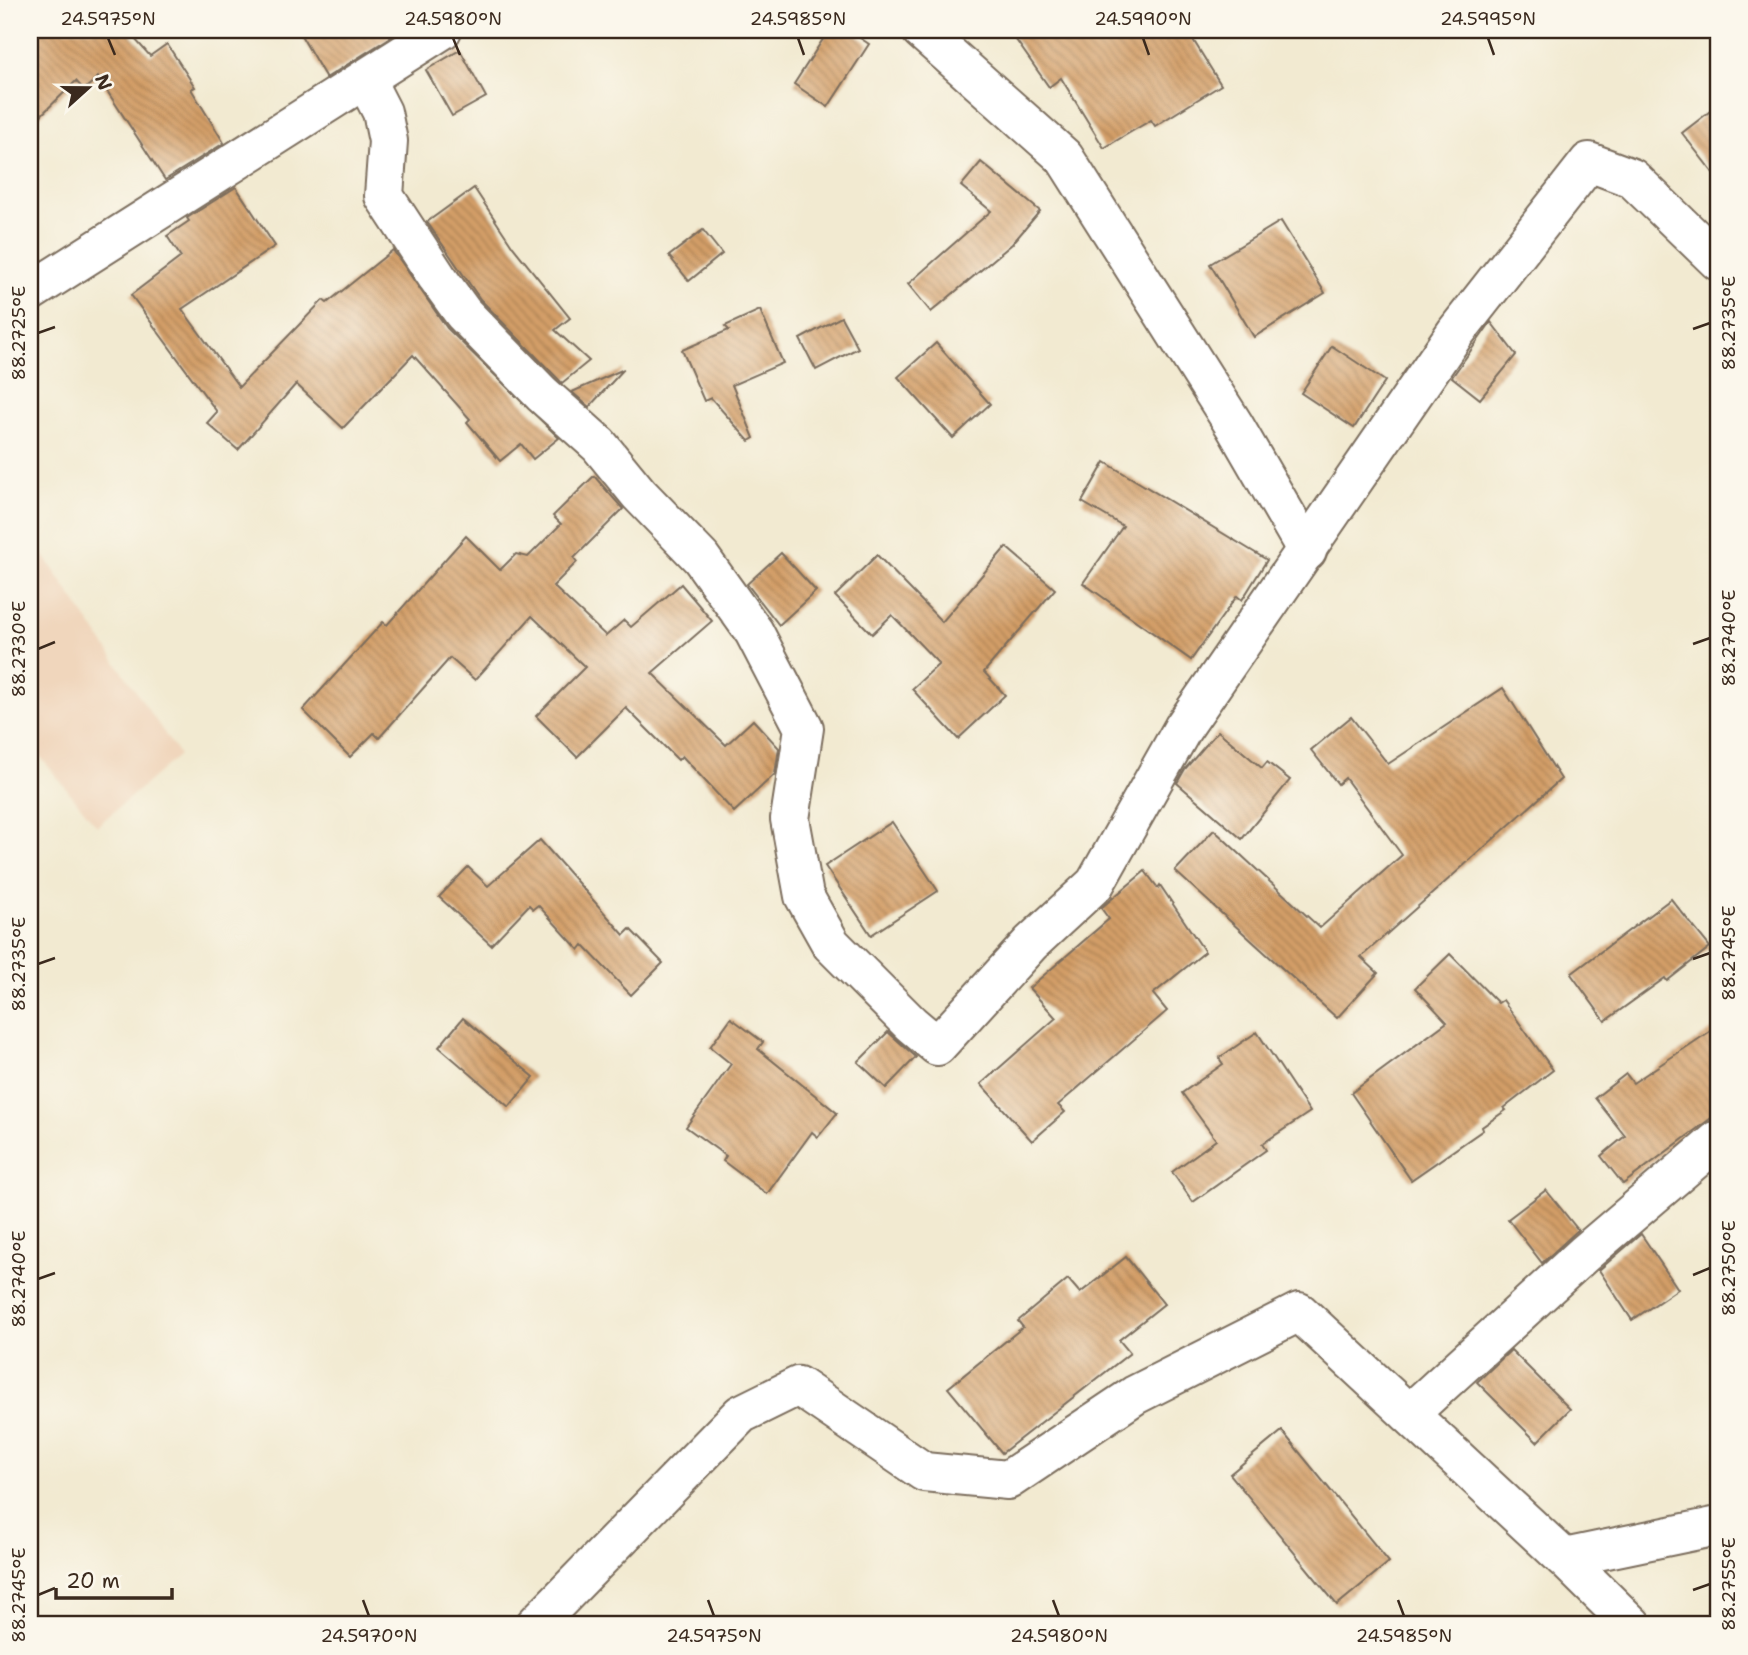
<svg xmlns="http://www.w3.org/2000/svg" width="1748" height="1655" viewBox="0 0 1748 1655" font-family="'Shantell Sans',sans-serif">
	<defs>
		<pattern id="building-back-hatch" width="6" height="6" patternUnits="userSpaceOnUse" patternTransform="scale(1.75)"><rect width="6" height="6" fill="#d39e67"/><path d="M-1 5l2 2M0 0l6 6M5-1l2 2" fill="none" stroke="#ac8154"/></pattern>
	</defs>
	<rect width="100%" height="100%" fill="#fbf7ec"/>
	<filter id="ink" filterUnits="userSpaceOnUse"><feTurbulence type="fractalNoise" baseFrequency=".0143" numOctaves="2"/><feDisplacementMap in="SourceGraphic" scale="14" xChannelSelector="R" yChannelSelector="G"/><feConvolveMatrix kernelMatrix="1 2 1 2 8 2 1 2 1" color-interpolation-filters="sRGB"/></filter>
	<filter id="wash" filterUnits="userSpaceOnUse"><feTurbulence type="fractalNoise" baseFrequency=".00686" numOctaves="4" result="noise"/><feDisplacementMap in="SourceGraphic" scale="28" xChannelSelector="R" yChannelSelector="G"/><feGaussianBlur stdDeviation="1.57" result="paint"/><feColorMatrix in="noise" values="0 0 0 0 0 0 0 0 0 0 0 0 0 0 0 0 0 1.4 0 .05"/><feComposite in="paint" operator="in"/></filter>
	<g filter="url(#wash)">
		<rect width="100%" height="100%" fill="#f2ead1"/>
		<!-- built -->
		<path fill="#f0d6bc" d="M 30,535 L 179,755 L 97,826 L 30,744 Z"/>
		<g id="blocks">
			<!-- building -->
			<g fill="url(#building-back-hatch)">
				<path d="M 30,30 L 127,30 L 150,56 L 167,44 L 195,87 L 191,89 L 224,143 L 165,180 L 98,77 L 84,90 L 76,81 L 30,126 Z"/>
				<path d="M 298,30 L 402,30 L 326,78 Z"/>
				<path d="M 829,30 L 848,30 L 869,44 L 828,107 L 794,84 Z"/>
				<path d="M 1009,30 L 1187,30 L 1221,85 L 1155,126 L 1151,120 L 1104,148 L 1061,78 L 1049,87 Z"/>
				<path d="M 460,50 L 486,97 L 452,116 L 426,70 Z"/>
				<path d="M 1718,105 L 1718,179 L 1682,133 Z"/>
				<path d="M 981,162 L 1040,211 L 1012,244 L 931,312 L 908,284 L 991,211 L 961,186 Z"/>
				<path d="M 236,187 L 275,246 L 182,309 L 239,387 L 323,300 L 327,303 L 393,250 L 447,328 L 559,438 L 533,459 L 521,444 L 500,461 L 467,422 L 470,419 L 413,355 L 343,428 L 296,384 L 238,450 L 207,423 L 217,412 L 131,295 L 181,257 L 167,236 L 189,221 L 187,218 Z"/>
				<path d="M 474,188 L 513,247 L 570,318 L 555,330 L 589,361 L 562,383 L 480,299 L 427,222 Z"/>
				<path d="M 1281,221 L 1325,293 L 1254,337 L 1210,264 Z"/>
				<path d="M 703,230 L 722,254 L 689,281 L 669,256 Z"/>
				<path d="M 760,310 L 783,363 L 732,385 L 754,438 L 749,441 L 711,398 L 704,401 L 682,350 L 729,330 L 725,326 Z"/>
				<path d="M 841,317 L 858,348 L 816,370 L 800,339 Z"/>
				<path d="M 1491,322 L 1516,355 L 1480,399 L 1452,377 Z"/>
				<path d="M 936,343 L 990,404 L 953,438 L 898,377 Z"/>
				<path d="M 1332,346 L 1385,381 L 1354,428 L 1301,393 Z"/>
				<path d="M 624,369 L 589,407 L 572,392 Z"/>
				<path d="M 1105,462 L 1267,560 L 1242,600 L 1237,596 L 1191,660 L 1083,583 L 1123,526 L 1082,502 Z"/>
				<path d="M 594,476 L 623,509 L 574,558 L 577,562 L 553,586 L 606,636 L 624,620 L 631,627 L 681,584 L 712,621 L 652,673 L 726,745 L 753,720 L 779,748 L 775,774 L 734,812 L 682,756 L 678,760 L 626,708 L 577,757 L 536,716 L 585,667 L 532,616 L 475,680 L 450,658 L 379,738 L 374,733 L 350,757 L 303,710 L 383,622 L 387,625 L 466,536 L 500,570 L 516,554 L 528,557 L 561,524 L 553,516 Z"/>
				<path d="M 1006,547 L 1055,589 L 984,672 L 1005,695 L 958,739 L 912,689 L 939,664 L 892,615 L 872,634 L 835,596 L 877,555 L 942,622 Z"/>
				<path d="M 781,553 L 816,591 L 779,625 L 747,584 Z"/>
				<path d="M 1503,688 L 1561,779 L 1361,957 L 1378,973 L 1337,1018 L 1175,871 L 1214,830 L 1320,928 L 1402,855 L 1345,778 L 1338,784 L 1311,750 L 1351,717 L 1388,764 Z"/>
				<path d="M 1218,731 L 1262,768 L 1267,762 L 1290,780 L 1242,839 L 1177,783 L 1185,769 Z"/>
				<path d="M 892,822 L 938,891 L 871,935 L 825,866 Z"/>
				<path d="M 540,840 L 624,935 L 630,929 L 663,963 L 631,995 L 583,945 L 579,950 L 538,905 L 533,909 L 529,905 L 491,945 L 439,897 L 468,867 L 488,886 Z"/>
				<path d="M 1145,871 L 1158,888 L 1160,885 L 1205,952 L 1153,994 L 1167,1011 L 1058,1105 L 1065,1112 L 1032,1141 L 981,1084 L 1056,1018 L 1029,988 L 1109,919 L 1101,908 Z"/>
				<path d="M 1671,899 L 1710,947 L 1667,981 L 1665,978 L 1605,1021 L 1571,974 Z"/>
				<path d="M 1450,954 L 1498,1003 L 1503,1000 L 1553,1070 L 1504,1108 L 1506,1110 L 1482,1127 L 1483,1130 L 1411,1180 L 1351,1093 L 1447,1022 L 1415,988 Z"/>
				<path d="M 463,1018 L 534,1077 L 509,1107 L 439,1047 Z"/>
				<path d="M 731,1018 L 763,1042 L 758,1049 L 837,1113 L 818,1137 L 812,1132 L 767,1194 L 723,1161 L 726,1156 L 686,1127 L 731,1064 L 710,1047 Z"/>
				<path d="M 1718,1026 L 1718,1113 L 1623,1184 L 1601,1156 L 1625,1136 L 1595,1098 L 1626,1074 L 1633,1083 Z"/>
				<path d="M 888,1032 L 916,1057 L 886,1088 L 858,1062 Z"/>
				<path d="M 1257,1032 L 1310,1112 L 1262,1144 L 1266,1150 L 1193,1202 L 1172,1172 L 1216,1140 L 1182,1093 L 1223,1064 L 1219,1058 Z"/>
				<path d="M 1546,1190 L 1578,1230 L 1542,1263 L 1508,1219 Z"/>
				<path d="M 1641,1234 L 1678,1289 L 1632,1320 L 1599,1270 Z"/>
				<path d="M 1126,1257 L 1164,1304 L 1119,1340 L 1130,1353 L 1002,1453 L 948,1388 L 1023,1327 L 1018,1321 L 1068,1279 L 1080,1293 Z"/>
				<path d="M 1511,1350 L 1570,1409 L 1537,1442 L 1477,1382 Z"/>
				<path d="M 1282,1431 L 1389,1562 L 1337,1605 L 1230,1474 Z"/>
			</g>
		</g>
	</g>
	<g filter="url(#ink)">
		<use href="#blocks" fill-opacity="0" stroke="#7b6d5d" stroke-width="2"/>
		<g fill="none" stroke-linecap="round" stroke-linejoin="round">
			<defs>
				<g id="minor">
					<path d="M 921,30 L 1064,157 L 1234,425 L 1307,551"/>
					<path d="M 365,79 L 382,112 L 388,141 L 384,196 L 437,277 L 463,313 L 542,394 L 599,445 L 639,494 L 701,558 L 754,632 L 804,728 L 790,819 L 804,896 L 831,944 L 911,1024 L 937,1046 L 1031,943 L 1095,884 L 1183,728 L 1456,332 L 1589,162 L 1632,178 L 1718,261"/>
					<path d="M 30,292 L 442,30"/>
					<path d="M 1409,1414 L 1584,1254 L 1718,1140"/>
					<path d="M 1564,1558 L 1718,1526"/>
					<path d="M 535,1625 L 741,1414 L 798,1386 L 924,1472 L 1008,1480 L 1135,1395 L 1299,1312 L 1564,1558 L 1632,1625"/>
				</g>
			</defs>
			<!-- minor casing -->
			<use href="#minor" stroke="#7b6d5d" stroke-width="42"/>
			<!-- minor -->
			<use href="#minor" stroke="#fff" stroke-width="38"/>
		</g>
	</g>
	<!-- ticks -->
	<path fill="none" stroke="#3b2a1e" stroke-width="2.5" d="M 108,38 L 115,55M 453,38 L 460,55M 798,38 L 804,55M 1143,38 L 1149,55M 1488,38 L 1494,55M 1693,329 L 1710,323M 38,333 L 55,327M 1693,644 L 1710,638M 38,649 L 55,642M 1693,959 L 1710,953M 38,964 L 55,958M 1693,1275 L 1710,1268M 38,1279 L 55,1273M 1693,1590 L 1710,1584M 38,1595 L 55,1588M 363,1600 L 369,1616M 708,1600 L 714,1616M 1053,1600 L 1059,1616M 1398,1600 L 1404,1616"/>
	<!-- margin -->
	<rect width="1748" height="1655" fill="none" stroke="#fbf7ec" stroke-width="77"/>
	<!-- north arrow -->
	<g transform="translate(88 88) rotate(69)" stroke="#fbf7ec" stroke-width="5" paint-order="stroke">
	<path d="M0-5L12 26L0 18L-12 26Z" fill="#3b2a1e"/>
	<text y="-10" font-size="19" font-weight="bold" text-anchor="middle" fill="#3b2a1e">N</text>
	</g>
	<!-- scale -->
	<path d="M56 1588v10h116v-10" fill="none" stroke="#3b2a1e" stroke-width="3.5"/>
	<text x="66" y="1588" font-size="21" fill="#3b2a1e" stroke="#fbf7ec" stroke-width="5" paint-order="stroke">20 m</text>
	<rect x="38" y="38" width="1672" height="1578" fill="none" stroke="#3b2a1e" stroke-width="2.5"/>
	<g font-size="18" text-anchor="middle" fill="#3b2a1e">
		<text x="108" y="25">24.5975°N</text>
		<text x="453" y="25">24.5980°N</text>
		<text x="798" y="25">24.5985°N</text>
		<text x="1143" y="25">24.5990°N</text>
		<text x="1488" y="25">24.5995°N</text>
		<text transform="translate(1729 323) rotate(-90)" y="6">88.2735°E</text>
		<text transform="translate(19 333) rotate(-90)" y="6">88.2725°E</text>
		<text transform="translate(1729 638) rotate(-90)" y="6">88.2740°E</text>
		<text transform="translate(19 649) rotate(-90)" y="6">88.2730°E</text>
		<text transform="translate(1729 953) rotate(-90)" y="6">88.2745°E</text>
		<text transform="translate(19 964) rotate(-90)" y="6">88.2735°E</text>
		<text transform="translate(1729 1268) rotate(-90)" y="6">88.2750°E</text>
		<text transform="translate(19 1279) rotate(-90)" y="6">88.2740°E</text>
		<text transform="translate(1729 1584) rotate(-90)" y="6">88.2755°E</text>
		<text transform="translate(19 1595) rotate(-90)" y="6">88.2745°E</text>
		<text x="369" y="1642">24.5970°N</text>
		<text x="714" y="1642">24.5975°N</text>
		<text x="1059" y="1642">24.5980°N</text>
		<text x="1404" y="1642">24.5985°N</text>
	</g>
</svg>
